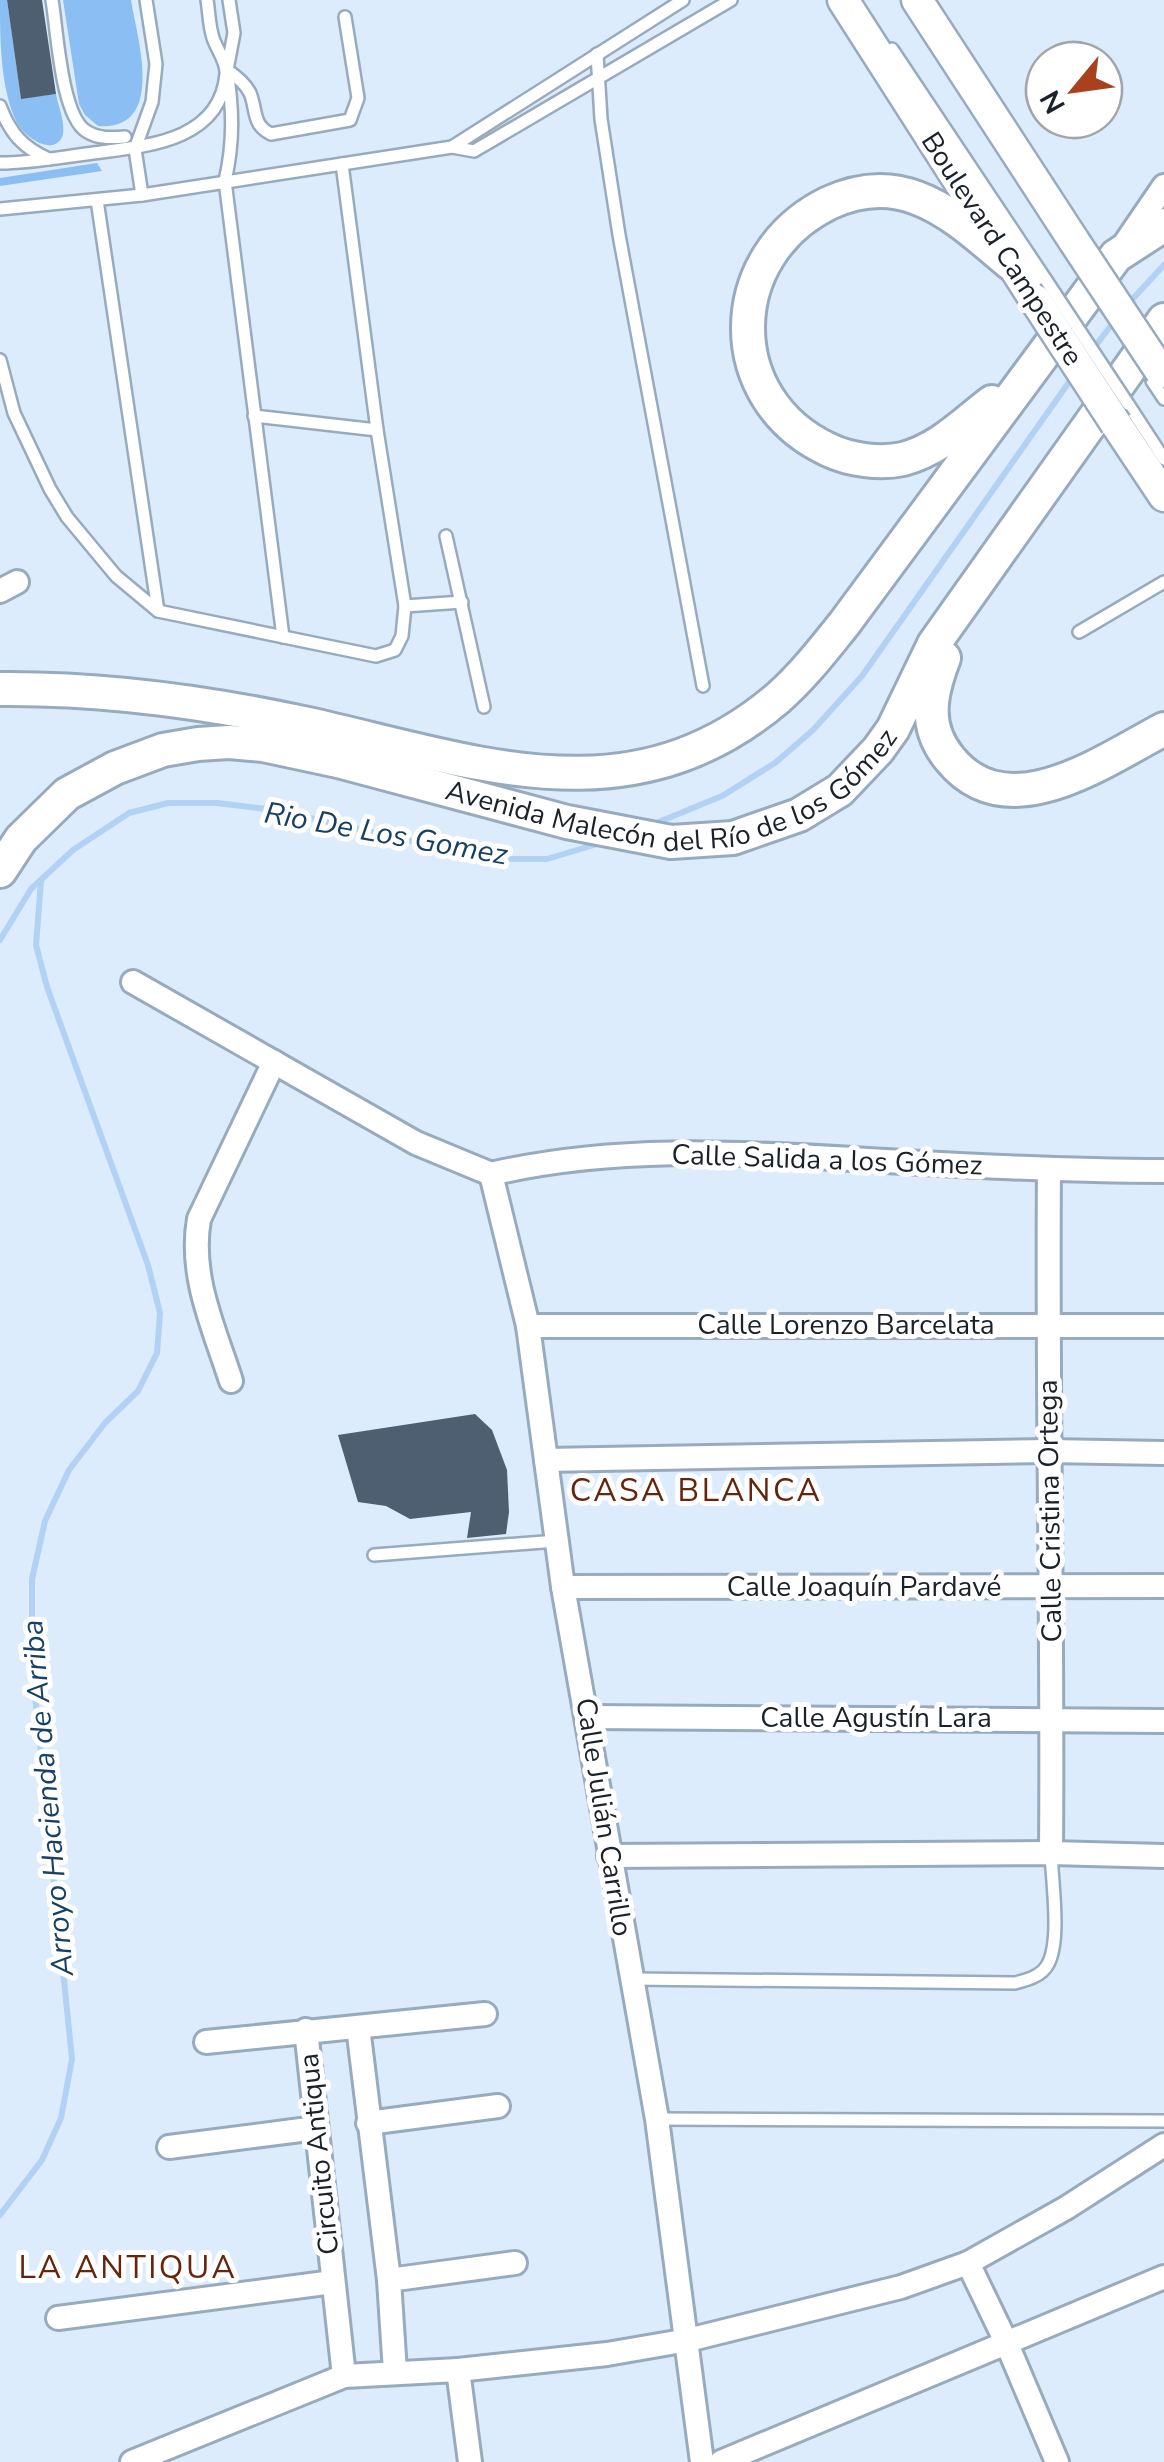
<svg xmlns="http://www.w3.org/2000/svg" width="1164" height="2462" viewBox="0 0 1164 2462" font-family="'Nunito Sans',sans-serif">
	<rect width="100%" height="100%" fill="#dcecfd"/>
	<!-- green -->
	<g fill="#8bbff4">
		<path d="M 0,0 L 7,0 L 21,98 L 56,94 C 58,105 68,130 61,139 C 49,156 23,134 17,123 C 0,88 0,38 0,0 Z"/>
		<path d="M 63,0 L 131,0 C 137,38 167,131 98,126 L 85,115 L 79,104 Z"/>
		<path d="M 97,163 L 102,171 L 0,186 L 0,178 Z"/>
	</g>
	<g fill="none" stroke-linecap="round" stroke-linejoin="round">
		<!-- stream -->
		<g stroke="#b1d2f5" stroke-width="6">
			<path d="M 1127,305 L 1164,265"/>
			<path d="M 1093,349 L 1116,319"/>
			<path d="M 649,826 L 722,796 L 775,763 L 813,730 L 862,676 L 1074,375"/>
			<path d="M 0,940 L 31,889 L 73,850 L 129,813 L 168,803 L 217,803 L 275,810 L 490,859 L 547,859 L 604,842"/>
			<path d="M 0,2215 L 42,2160 L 61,2118 L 72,2059 L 32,1665 L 32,1579 L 45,1521 L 69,1470 L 105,1423 L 138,1391 L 157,1353 L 160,1313 L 148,1265 L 47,987 L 36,945 L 41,881"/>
		</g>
	</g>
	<!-- building -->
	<g fill="#4e5f71">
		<path d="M 7,0 L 42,0 L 56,94 L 21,99 Z"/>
		<path d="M 475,1414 L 492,1430 L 507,1470 L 509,1512 L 506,1534 L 467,1538 L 471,1512 L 410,1519 L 386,1506 L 358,1502 L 338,1435 Z"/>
	</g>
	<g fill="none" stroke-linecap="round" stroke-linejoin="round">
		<defs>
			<g id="service">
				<path d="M 52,0 C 57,29 61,115 86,131 C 98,139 112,138 125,137"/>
				<path d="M 892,49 L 1046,280"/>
				<path d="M 597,54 L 601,119 L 619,235 L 703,686"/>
				<path d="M 227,70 L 234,33 L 229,0"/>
				<path d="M 0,106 C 10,133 23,148 49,159"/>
				<path d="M 452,147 L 683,0"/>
				<path d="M 0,163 C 32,163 61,157 93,153 C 145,146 220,142 226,74 C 227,62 217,50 213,38 C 209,26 209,12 207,0"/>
				<path d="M 142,195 L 135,149 L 152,102 L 156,64 L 146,0"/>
				<path d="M 97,200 L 158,611"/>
				<path d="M 0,209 L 142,195 L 452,147 L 474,151 L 731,0"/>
				<path d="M 0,360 L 14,413 L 50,489 L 67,517 L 116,576 L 158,611 L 376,656 L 395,650 L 402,636 L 405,606 L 377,430 L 342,164"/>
				<path d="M 1152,381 L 1164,399"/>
				<path d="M 1128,404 L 1164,459"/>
				<path d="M 254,416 L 377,430"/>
				<path d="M 446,536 L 484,707"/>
				<path d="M 405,606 L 462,602"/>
				<path d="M 1079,632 L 1164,582"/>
				<path d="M 283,637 L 225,181 C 234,142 233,109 227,70 C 236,76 245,83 250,93 C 257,110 252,125 271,134 L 350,120 L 358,98 L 345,17"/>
				<path d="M 374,1555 L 557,1541"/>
				<path d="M 631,1979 L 1015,1983 C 1027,1980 1042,1976 1048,1964 C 1061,1940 1052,1881 1051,1853"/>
				<path d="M 657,2119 L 1164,2121"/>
			</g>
			<g id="minor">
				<path d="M 1121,249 L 1164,186"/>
				<path d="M 0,591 L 17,582"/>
				<path d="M 133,982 L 416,1143 L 491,1174"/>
				<path d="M 1049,1170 C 1047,1398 1053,1625 1051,1853"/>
				<path d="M 491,1174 L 528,1326 L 563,1587 L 657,2119 L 702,2462"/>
				<path d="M 491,1174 C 610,1146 732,1152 853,1159 C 957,1165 1060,1171 1164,1171"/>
				<path d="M 528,1326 L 1164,1326"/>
				<path d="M 231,1381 C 214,1328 189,1276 199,1219 L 274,1062"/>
				<path d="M 546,1460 L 1047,1451 L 1164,1453"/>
				<path d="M 563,1587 L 1164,1586"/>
				<path d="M 588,1717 L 1164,1721"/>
				<path d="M 609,1856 L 1051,1853 L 1164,1856"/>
				<path d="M 358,2027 L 389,2280 L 395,2372"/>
				<path d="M 306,2030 L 344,2376"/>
				<path d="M 206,2042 L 485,2014"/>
				<path d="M 368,2123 L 498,2106"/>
				<path d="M 169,2147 L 316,2128"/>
				<path d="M 968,2263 L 1007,2344 L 1057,2462"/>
				<path d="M 389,2280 L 515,2263"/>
				<path d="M 58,2318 L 333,2282"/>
				<path d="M 458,2370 L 470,2462"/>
				<path d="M 132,2462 L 344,2376 L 458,2370 L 607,2354 L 688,2340 L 901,2287 L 968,2263 L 1066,2208 L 1164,2145"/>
				<path d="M 721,2462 L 1164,2277"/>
			</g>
			<g id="secondary">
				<path d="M 843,0 L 1035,300"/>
				<path d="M 917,0 L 1074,241"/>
				<path d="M 1116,424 L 1164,496"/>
			</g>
			<g id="primary">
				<path d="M 992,402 C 963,424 940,449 903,459 C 880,464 850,460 829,450 C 720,400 722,255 829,203 C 857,190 886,186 917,198 C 952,211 981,239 1010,263"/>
				<path d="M 944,658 C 930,694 923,727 950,759 C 1008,830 1103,761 1164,729"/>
				<path d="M 0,689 C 105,688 206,702 308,724 C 474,761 630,824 778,698 C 803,676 823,650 844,624 L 1116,256 L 1164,225"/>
				<path id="s1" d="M 0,871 L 21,839 L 67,794 L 115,768 L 163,750 L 198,744 L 229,742 L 263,745 L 338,761 L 567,822 L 671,842 L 733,838 L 799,815 L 840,790 L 878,750 L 893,729 L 934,644 L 1164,320"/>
			</g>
		</defs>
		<!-- service casing -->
		<use href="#service" stroke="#98abbe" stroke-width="16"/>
		<!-- minor casing -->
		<use href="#minor" stroke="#98abbe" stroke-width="28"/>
		<!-- secondary casing -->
		<use href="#secondary" stroke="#98abbe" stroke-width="35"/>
		<!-- primary casing -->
		<use href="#primary" stroke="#98abbe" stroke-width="38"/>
		<!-- service -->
		<use href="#service" stroke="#fff" stroke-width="11"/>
		<!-- minor -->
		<use href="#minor" stroke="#fff" stroke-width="22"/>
		<!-- secondary -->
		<use href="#secondary" stroke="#fff" stroke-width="30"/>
		<!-- primary -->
		<use href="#primary" stroke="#fff" stroke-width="32"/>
		<defs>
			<path id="service-bridge" d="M 1046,280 L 1128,404"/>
			<g id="secondary-bridge">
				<path d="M 1074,241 L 1161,372"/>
				<path d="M 1035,300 L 1116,424"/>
			</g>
		</defs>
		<!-- service-bridge casing -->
		<use href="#service-bridge" stroke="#98abbe" stroke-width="16" stroke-linecap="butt"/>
		<!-- secondary-bridge casing -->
		<use href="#secondary-bridge" stroke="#98abbe" stroke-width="35" stroke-linecap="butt"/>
		<!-- service-bridge -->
		<use href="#service-bridge" stroke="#fff" stroke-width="11"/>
		<!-- secondary-bridge -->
		<use href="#secondary-bridge" stroke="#fff" stroke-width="30"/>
	</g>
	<g text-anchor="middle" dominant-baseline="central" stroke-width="10" stroke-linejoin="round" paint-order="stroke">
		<!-- street labels -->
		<g font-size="28" fill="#1a2128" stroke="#fff">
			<text transform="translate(1002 249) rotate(57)">Boulevard Campestre</text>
			<text stroke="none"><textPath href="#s1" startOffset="742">Avenida Malecón del Río de los Gómez</textPath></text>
			<text transform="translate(827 1160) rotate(2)">Calle Salida a los Gómez</text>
			<text x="846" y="1325">Calle Lorenzo Barcelata</text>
			<text transform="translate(1050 1511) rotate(-91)">Calle Cristina Ortega</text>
			<text x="864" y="1587">Calle Joaquín Pardavé</text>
			<text x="876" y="1718">Calle Agustín Lara</text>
			<text transform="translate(604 1817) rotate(81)">Calle Julián Carrillo</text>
			<text transform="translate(319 2154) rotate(-96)">Circuito Antiqua</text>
		</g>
		<!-- water labels -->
		<g font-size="30" font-style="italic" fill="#184065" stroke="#fff">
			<text transform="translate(386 834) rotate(10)">Rio De Los Gomez</text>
			<text transform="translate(48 1798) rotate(-95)">Arroyo Hacienda de Arriba</text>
		</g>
		<!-- quarter labels -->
		<g font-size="32" letter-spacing="2.5" fill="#65240b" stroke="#fff">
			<text x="696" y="1490">CASA BLANCA</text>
			<text x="128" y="2267">LA ANTIQUA</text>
		</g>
	</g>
	<!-- north arrow -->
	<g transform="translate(1074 90) rotate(241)"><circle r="48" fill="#ffffff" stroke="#a3a6a9" stroke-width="2.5"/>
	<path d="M0-8L18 38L0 25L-18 38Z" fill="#a9421c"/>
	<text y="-15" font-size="28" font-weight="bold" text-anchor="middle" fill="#1a2128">N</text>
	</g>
</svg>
